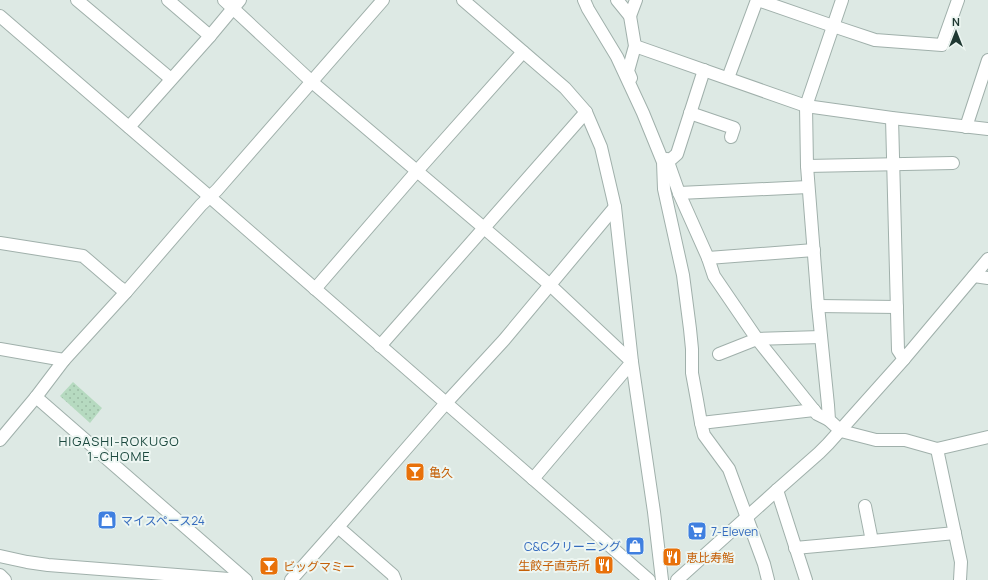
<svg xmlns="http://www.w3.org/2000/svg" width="988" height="580" viewBox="0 0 988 580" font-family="Manrope,'Noto Sans JP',sans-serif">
	<defs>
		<pattern id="park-dots" width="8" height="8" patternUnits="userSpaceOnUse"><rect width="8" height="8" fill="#b6dac0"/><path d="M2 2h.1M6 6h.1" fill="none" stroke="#9cbca5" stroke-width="1.8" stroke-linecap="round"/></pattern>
	</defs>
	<rect width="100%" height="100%" fill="#dde9e4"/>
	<!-- park -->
	<path fill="url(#park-dots)" d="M 73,382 L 102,408 L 90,423 L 60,396 Z"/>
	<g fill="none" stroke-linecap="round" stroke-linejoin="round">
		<defs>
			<g id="minor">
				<path d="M 77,0 L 171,79"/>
				<path d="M 168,0 L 210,36 L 240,0"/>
				<path d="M 224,0 L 312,82 L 484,228 L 550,285 L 632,362 L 533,479"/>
				<path d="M 463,0 L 565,88 L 586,112 L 601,147 L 615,207 L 632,362 L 654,512 L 662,580"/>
				<path d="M 584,0 L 588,9 L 617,57 L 643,113 L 663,162 L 664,189 L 683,275 L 690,329 L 692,349 L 692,373 L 697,400 L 701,423 L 704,435 L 729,469 L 764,564 L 768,580"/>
				<path d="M 617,0 L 630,16 L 635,46 L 628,71 L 631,78"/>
				<path d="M 758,0 L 833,26 L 875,40 L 942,45 L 958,0"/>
				<path d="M 842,0 L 806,106 L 807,166 L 818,306 L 828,405 L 829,420 L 841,431 L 876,440 L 905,440 L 937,449 L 988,437"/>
				<path d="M 0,16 L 203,191 L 649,580"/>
				<path d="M 630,16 L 636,0"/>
				<path d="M 635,46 L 806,106 L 892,118 L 988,129"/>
				<path d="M 728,78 L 757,0"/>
				<path d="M 690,113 L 734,128 L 731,137"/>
				<path d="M 892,118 L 898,350 L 904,359"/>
				<path d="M 129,127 L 210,36"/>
				<path d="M 966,127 L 988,60"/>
				<path d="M 667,159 L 679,193 L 708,258 L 714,276 L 757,339 L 817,414 L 829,420"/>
				<path d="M 668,162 L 677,154 L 704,70"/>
				<path d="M 807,166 L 953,163"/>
				<path d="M 679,193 L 808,187"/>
				<path d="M 0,243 L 83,256 L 119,287 L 126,292"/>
				<path d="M 708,258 L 814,250"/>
				<path d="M 974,276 L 988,278"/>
				<path d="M 315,289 L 417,171 L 523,52"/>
				<path d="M 818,306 L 897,307"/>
				<path d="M 380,346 L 586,112"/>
				<path d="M 0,349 L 64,360"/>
				<path d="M 719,354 L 757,339 L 821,337"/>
				<path d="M 36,397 L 246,580"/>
				<path d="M 701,423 L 814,410"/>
				<path d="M 0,440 L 36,397 L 64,360 L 126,292 L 201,205 L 217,190 L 383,0"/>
				<path d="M 937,449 L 961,562 L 960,580"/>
				<path d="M 777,490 L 806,580"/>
				<path d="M 865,506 L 872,541 L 955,533"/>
				<path d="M 338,527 L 393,575 L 395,580"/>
				<path d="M 795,548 L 872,541"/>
				<path d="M 0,556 L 27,562 L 48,565 L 242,580"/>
				<path d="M 0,575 L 5,580"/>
				<path d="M 291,580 L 338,527 L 446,403 L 504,340 L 615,207"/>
				<path d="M 677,580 L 777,490 L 819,453 L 828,444 L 904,359 L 988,259"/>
			</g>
		</defs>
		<!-- minor casing -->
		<use href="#minor" stroke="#a0b0ab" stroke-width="14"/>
		<!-- minor -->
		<use href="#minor" stroke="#fff" stroke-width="12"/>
	</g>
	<!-- icons -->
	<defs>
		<symbol id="bar-square" viewBox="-11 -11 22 22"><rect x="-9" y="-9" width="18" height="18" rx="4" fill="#e8710a" stroke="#edf6f2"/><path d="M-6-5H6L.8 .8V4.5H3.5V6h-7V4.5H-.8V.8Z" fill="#fff"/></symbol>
		<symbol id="shop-square" viewBox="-11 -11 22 22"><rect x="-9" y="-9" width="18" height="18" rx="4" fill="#3f7fe0" stroke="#edf6f2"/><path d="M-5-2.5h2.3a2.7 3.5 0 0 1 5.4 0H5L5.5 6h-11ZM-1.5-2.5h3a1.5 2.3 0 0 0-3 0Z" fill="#fff"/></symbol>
		<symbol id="supermarket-square" viewBox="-11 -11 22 22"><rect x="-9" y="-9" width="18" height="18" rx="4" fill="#3f7fe0" stroke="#edf6f2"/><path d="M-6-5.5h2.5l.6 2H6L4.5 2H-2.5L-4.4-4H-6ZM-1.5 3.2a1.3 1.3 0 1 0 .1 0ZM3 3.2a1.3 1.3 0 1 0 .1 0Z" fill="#fff"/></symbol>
		<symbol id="restaurant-square" viewBox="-11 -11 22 22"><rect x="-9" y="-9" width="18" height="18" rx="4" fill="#e8710a" stroke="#edf6f2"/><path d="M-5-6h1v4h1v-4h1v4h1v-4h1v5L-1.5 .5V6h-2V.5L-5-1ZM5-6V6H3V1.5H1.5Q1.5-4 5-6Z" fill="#fff"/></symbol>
	</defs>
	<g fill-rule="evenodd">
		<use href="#bar-square" x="404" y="461" width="22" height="22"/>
		<use href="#shop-square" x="96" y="509" width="22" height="22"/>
		<use href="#supermarket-square" x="686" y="520" width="22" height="22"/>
		<use href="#shop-square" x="624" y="535" width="22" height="22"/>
		<use href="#restaurant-square" x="661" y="546" width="22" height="22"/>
		<use href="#restaurant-square" x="593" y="554" width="22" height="22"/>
		<use href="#bar-square" x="258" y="555" width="22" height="22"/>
	</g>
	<g text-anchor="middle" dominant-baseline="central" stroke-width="4" stroke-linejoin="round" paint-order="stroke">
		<!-- food labels -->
		<g font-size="12" fill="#c56008" stroke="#edf6f2" text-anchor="start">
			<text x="429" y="472">亀久</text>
			<text x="686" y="557">恵比寿鮨</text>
			<text x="590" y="565" text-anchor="end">生餃子直売所</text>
			<text x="283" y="566">ビッグマミー</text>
		</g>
		<!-- shop labels -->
		<g font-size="12" fill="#366cbe" stroke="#edf6f2" text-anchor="start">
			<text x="121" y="520">マイスペース24</text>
			<text x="711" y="531">7-Eleven</text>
			<text x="621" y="546" text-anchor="end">C&amp;Cクリーニング</text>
		</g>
		<!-- neighbourhood labels -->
		<g font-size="13" letter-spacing="1" fill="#1c493f" stroke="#edf6f2">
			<text x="119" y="441">HIGASHI-ROKUGO<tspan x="119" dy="15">1-CHOME</tspan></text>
		</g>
	</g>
	<!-- north arrow -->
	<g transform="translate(956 32)" stroke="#edf6f2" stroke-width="3" paint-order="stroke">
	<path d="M0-3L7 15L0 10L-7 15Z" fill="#1f3832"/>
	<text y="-6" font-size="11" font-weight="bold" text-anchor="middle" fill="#1f3832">N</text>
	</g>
</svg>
